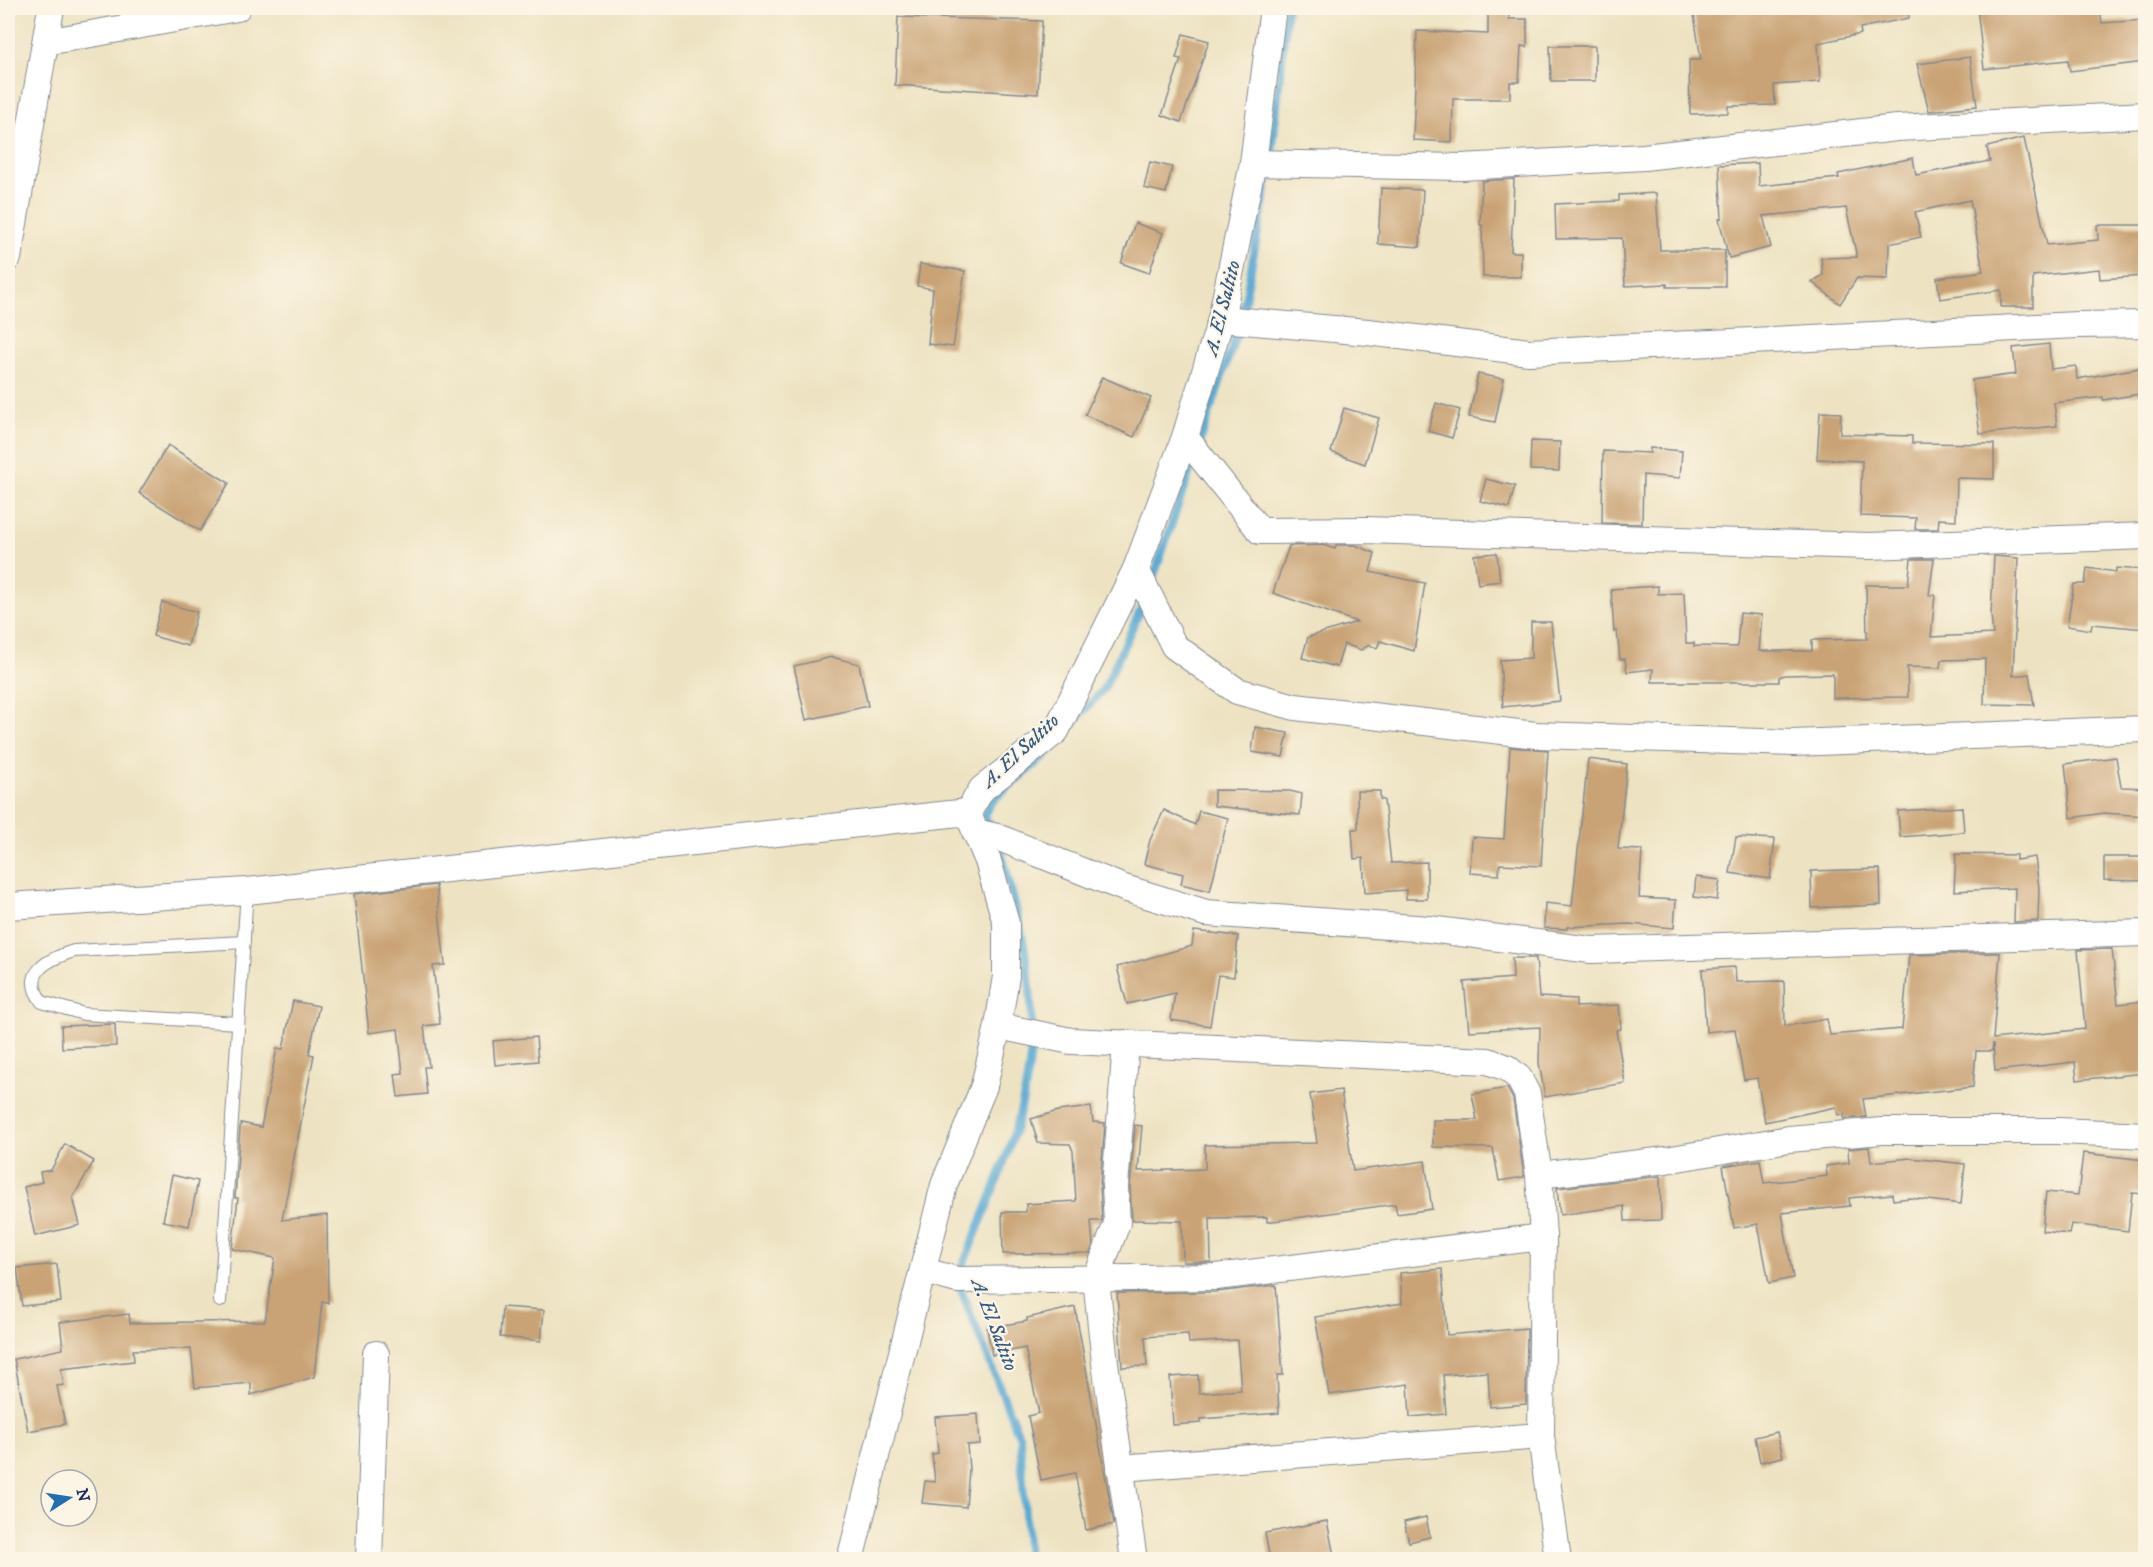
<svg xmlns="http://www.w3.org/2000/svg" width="2153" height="1567" viewBox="0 0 2153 1567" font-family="'IM FELL DW Pica',serif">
	<rect width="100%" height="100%" fill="#fcf5e5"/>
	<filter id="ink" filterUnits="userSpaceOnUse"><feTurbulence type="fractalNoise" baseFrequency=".0167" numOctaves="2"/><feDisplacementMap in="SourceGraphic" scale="12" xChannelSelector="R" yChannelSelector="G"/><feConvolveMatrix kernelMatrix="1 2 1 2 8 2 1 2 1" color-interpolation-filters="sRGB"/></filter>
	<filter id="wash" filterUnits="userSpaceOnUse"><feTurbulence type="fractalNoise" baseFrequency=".008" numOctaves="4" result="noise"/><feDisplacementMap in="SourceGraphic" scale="24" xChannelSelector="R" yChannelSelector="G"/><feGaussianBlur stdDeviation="1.35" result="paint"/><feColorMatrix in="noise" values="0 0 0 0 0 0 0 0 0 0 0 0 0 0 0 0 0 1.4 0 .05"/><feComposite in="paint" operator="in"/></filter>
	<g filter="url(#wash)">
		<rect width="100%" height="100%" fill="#ede3c2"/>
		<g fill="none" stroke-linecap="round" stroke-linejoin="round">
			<!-- stream -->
			<g stroke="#59a9d3" stroke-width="8">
				<path d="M 1151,585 L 1241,321 L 1271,163 L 1287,8"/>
				<path d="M 1070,727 L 1105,687 L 1145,600"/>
				<path d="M 995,832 L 984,816 C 991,793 1039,767 1056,744"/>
				<path d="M 999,844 C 1017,910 1036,976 1031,1046 C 1026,1127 986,1206 957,1280 L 1020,1438 L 1028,1560"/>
			</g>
		</g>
		<g id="blocks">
			<!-- building -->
			<g fill="#c9a374">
				<path d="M 1693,8 L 1908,8 L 1909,18 L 1860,28 L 1861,34 L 1818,43 L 1820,82 L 1774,85 L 1775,105 L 1728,106 L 1728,113 L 1690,114 L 1689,60 L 1701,60 Z"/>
				<path d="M 1977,8 L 2100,8 L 2102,23 L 2145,20 L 2145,62 L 2070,71 L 2068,60 L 1984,69 Z"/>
				<path d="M 1509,12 L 1509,19 L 1527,19 L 1527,47 L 1521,46 L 1519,82 L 1510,82 L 1510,99 L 1453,99 L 1452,142 L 1413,140 L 1417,31 L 1488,34 L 1488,13 Z"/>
				<path d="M 898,17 L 1042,21 L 1038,94 L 895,85 Z"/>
				<path d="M 1183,34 L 1209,41 L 1181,122 L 1162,115 L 1181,59 L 1176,58 Z"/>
				<path d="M 1550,46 L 1595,46 L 1595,81 L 1551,81 Z"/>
				<path d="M 1970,57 L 1977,106 L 1929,111 L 1917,64 Z"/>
				<path d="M 2024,138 L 2047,245 L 2098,240 L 2097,225 L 2145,225 L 2145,276 L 2100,279 L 2099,269 L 2033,276 L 2033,307 L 2001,307 L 2001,290 L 1940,299 L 1937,278 L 1983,271 L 1970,200 L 1915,212 L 1921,237 L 1889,244 L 1888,279 L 1857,278 L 1840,304 L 1812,282 L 1823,275 L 1821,258 L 1857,257 L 1846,208 L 1763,216 L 1771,247 L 1729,258 L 1719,219 L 1722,218 L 1719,165 L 1758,163 L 1759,186 L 1839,178 L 1838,174 L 1913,158 L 1916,175 L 1990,161 L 1987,147 Z"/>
				<path d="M 1150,162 L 1172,167 L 1166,193 L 1144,188 Z"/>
				<path d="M 1514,179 L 1511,252 L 1521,252 L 1521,277 L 1483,277 L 1482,225 L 1480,225 L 1482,181 Z"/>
				<path d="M 1381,188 L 1423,190 L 1420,247 L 1378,244 Z"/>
				<path d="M 1656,193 L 1660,250 L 1725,250 L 1725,287 L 1667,287 L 1667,284 L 1625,286 L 1622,238 L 1556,239 L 1555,204 L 1619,201 L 1619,195 Z"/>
				<path d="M 1135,223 L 1163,233 L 1149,273 L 1121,263 Z"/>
				<path d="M 920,264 L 965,271 L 953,347 L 928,344 L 933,289 L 917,286 Z"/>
				<path d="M 2049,344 L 2051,369 L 2076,366 L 2077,379 L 2145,367 L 2145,393 L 2103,400 L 2103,397 L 2054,403 L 2057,426 L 1980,434 L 1972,380 L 2016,374 L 2013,348 Z"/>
				<path d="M 1478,374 L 1504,379 L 1495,422 L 1469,417 Z"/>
				<path d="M 1102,377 L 1151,398 L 1134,437 L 1085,415 Z"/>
				<path d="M 1436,403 L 1460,410 L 1452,438 L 1428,431 Z"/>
				<path d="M 1344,408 L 1379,418 L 1365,464 L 1331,452 Z"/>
				<path d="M 1820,412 L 1841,413 L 1840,434 L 1912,436 L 1912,443 L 1994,444 L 1994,479 L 1957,478 L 1956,520 L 1939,519 L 1938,529 L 1915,529 L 1916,518 L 1860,516 L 1862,461 L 1817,459 Z"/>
				<path d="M 1531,441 L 1560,442 L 1559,471 L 1530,470 Z"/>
				<path d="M 168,445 L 229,483 L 200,531 L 139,493 Z"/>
				<path d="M 1650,448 L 1682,451 L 1680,478 L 1643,475 L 1642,524 L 1602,523 L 1603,451 L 1650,453 Z"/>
				<path d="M 1486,479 L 1515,486 L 1509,508 L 1480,501 Z"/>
				<path d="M 1323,545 L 1335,549 L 1336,545 L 1355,545 L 1375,553 L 1370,572 L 1425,583 L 1414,651 L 1380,641 L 1377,648 L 1369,645 L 1361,650 L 1344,644 L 1337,667 L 1302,658 L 1308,637 L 1357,622 L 1273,593 L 1289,546 Z"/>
				<path d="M 1497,553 L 1500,581 L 1478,584 L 1474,555 Z"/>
				<path d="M 1994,556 L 2018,558 L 2013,676 L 2029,674 L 2034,705 L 1984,704 L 1985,659 L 1941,660 L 1940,668 L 1907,667 L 1908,697 L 1833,698 L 1833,674 L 1785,675 L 1779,677 L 1779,682 L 1652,682 L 1653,669 L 1627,672 L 1625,659 L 1620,659 L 1617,631 L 1614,632 L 1611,589 L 1658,586 L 1658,594 L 1684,593 L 1686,643 L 1694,643 L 1694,646 L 1737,647 L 1740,613 L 1762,615 L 1759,651 L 1812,651 L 1812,640 L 1867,639 L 1866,585 L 1908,585 L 1911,559 L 1934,559 L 1929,595 L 1935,595 L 1931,637 L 1993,634 L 1991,615 Z"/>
				<path d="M 2087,568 L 2116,572 L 2116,568 L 2145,570 L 2145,629 L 2092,624 L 2091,630 L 2067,626 L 2074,584 L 2085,584 Z"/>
				<path d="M 162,602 L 197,612 L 188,646 L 153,636 Z"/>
				<path d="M 1531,622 L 1551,622 L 1560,701 L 1503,707 L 1500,660 L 1531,658 Z"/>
				<path d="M 832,657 L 859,664 L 868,706 L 806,720 L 794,666 Z"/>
				<path d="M 1255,727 L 1288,733 L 1283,757 L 1252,752 Z"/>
				<path d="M 1510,747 L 1548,750 L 1541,866 L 1500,864 L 1499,875 L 1470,873 L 1472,837 L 1504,839 Z"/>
				<path d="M 2116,757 L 2121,787 L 2145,788 L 2145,816 L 2104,813 L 2071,818 L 2065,764 Z"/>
				<path d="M 1588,759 L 1627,764 L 1618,849 L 1642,850 L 1639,898 L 1676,900 L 1674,928 L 1629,924 L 1567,927 L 1567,929 L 1544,928 L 1545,903 L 1572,906 Z"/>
				<path d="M 1214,790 L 1290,791 L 1302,794 L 1300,815 L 1214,806 Z"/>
				<path d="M 1357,791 L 1380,791 L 1380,799 L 1384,800 L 1391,863 L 1427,862 L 1427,899 L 1406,899 L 1406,890 L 1365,893 L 1363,858 L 1354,859 L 1352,829 L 1358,829 Z"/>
				<path d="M 1962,807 L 1964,832 L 1900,837 L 1898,811 Z"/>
				<path d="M 1164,810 L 1195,825 L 1199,811 L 1228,818 L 1210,891 L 1181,884 L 1183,874 L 1144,864 L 1150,840 Z"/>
				<path d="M 1736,837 L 1775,839 L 1770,879 L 1730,873 Z"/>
				<path d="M 1956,854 L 2016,855 L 2016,860 L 2035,857 L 2039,888 L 2038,921 L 2014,922 L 2015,888 L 1954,891 Z"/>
				<path d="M 2104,857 L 2145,857 L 2145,881 L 2104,880 Z"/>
				<path d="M 1880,869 L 1881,905 L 1812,908 L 1811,871 Z"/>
				<path d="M 1696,877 L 1720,880 L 1717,900 L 1694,897 Z"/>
				<path d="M 436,885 L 445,965 L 433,966 L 440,1024 L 424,1026 L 429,1067 L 424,1067 L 427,1094 L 398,1097 L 395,1074 L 403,1073 L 398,1029 L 369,1033 L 354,894 Z"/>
				<path d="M 1194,931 L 1238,936 L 1234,977 L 1218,975 L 1210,1026 L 1171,1020 L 1175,993 L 1127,1004 L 1117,967 L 1192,946 Z"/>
				<path d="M 2112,949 L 2118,1004 L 2145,1001 L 2145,1073 L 2077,1080 L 2075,1062 L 1995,1071 L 1993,1043 L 1992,1051 L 1976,1051 L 1973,1087 L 1863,1099 L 1866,1117 L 1844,1119 L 1844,1114 L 1838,1115 L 1836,1107 L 1765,1122 L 1757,1078 L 1744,1080 L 1735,1029 L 1706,1032 L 1702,969 L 1735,967 L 1736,982 L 1784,981 L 1785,1026 L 1827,1019 L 1830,1035 L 1902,1029 L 1909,955 L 1992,953 L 2000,953 L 1993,1039 L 2085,1029 L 2078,950 Z"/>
				<path d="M 1512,958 L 1536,958 L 1539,997 L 1576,999 L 1576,1007 L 1619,1005 L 1621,1029 L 1616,1030 L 1625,1083 L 1545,1097 L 1539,1063 L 1540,1027 L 1469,1031 L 1464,982 L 1513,978 Z"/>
				<path d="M 293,1001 L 319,1006 L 309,1054 L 314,1055 L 282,1220 L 327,1215 L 328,1303 L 322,1302 L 314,1377 L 251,1395 L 251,1383 L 195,1388 L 191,1349 L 133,1350 L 134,1361 L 61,1369 L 64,1385 L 57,1386 L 65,1424 L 28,1431 L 14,1359 L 63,1349 L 60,1322 L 129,1314 L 130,1323 L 265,1321 L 275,1258 L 232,1249 L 238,1198 L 235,1198 L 240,1128 L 241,1123 L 261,1127 L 277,1048 L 283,1049 Z"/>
				<path d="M 115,1024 L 116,1046 L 62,1048 L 61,1026 Z"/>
				<path d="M 536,1037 L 538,1061 L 495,1065 L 493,1041 Z"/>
				<path d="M 1507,1088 L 1513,1099 L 1524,1177 L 1499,1181 L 1493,1148 L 1433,1147 L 1433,1120 L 1477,1120 L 1472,1094 Z"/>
				<path d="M 1341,1090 L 1353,1171 L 1425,1161 L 1432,1209 L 1397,1214 L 1395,1204 L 1267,1222 L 1267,1217 L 1210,1218 L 1211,1262 L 1183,1262 L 1182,1221 L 1132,1220 L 1130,1187 L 1135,1125 L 1142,1126 L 1138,1171 L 1205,1169 L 1205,1145 L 1317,1143 L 1310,1094 Z"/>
				<path d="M 1091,1107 L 1093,1122 L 1105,1123 L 1100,1186 L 1102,1221 L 1091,1221 L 1093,1246 L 1090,1253 L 1003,1254 L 1002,1212 L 1026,1212 L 1026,1204 L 1076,1201 L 1073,1151 L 1070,1144 L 1038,1143 L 1031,1119 L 1058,1111 Z"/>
				<path d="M 65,1144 L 94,1161 L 73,1197 L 80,1225 L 35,1236 L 24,1187 L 42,1182 L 40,1172 L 51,1170 Z"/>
				<path d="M 1869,1147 L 1871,1162 L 1911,1158 L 1965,1164 L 1961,1204 L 1910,1198 L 1893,1200 L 1892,1194 L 1849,1198 L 1850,1206 L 1782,1213 L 1793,1278 L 1769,1283 L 1758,1224 L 1734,1228 L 1723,1166 L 1760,1160 L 1764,1183 L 1827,1176 L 1826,1166 L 1849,1163 L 1848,1149 Z"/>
				<path d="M 2083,1153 L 2145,1160 L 2145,1194 L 2132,1193 L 2128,1231 L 2071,1224 L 2069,1234 L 2042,1231 L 2046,1192 L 2078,1195 Z"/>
				<path d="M 172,1175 L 198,1181 L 189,1226 L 163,1221 Z"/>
				<path d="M 1660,1176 L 1661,1220 L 1625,1221 L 1624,1206 L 1560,1215 L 1557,1188 Z"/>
				<path d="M 57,1264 L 61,1302 L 22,1306 L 17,1268 Z"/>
				<path d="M 1442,1269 L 1447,1335 L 1527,1328 L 1526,1404 L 1490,1407 L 1488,1372 L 1443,1375 L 1446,1414 L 1410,1417 L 1408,1384 L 1329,1395 L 1315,1317 L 1402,1303 L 1400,1273 Z"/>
				<path d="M 1276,1285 L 1283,1375 L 1277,1375 L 1279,1413 L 1201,1419 L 1201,1423 L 1173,1425 L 1170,1377 L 1198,1375 L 1199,1393 L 1241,1390 L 1237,1340 L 1189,1343 L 1188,1334 L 1145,1337 L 1147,1366 L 1122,1367 L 1117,1293 L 1216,1292 Z"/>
				<path d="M 502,1307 L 544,1310 L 541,1341 L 500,1337 Z"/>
				<path d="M 1075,1307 L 1114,1524 L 1086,1530 L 1075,1473 L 1041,1480 L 1028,1416 L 1039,1413 L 1025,1348 L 992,1355 L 987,1328 L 1027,1321 L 1027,1318 Z"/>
				<path d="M 978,1414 L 980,1444 L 967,1445 L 969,1469 L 966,1507 L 922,1503 L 925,1481 L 935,1482 L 932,1454 L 938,1453 L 935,1417 Z"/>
				<path d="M 1777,1432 L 1783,1457 L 1760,1462 L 1755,1437 Z"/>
				<path d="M 1426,1517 L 1430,1537 L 1409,1542 L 1404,1522 Z"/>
				<path d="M 1327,1521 L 1334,1556 L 1315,1560 L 1270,1560 L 1265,1533 Z"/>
			</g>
		</g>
	</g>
	<g filter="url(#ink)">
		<use href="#blocks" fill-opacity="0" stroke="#848990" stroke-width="1.5"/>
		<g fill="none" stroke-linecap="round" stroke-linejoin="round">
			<defs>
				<g id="service">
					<path d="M 238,1023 L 84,1014 L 42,1002 C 20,973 48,959 74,951 L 244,942"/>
					<path d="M 220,1301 L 247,891"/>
				</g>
				<g id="minor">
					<path d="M 46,42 L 237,8"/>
					<path d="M 1253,163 L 1462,167 L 1644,157 L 1897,128 L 2146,115"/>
					<path d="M 8,258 L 51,8"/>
					<path d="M 1221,319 L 1368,332 L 1529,352 L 2078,325 L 2146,324"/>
					<path d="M 1185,437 L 1260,531 L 1365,530 L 1869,546 L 2146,536"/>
					<path d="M 1136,569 L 1174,646 L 1237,691 L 1295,707 L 1536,735 L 1793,743 L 2146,729"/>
					<path d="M 968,812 L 982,789 L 1056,731 L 1136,569 L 1185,437 L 1221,319 L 1253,163 L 1273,8"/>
					<path d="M 975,832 L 997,837 L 1124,888 L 1206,913 L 1429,929 L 1591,950 L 2146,933"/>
					<path d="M 8,906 L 247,891 L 968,812"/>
					<path d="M 998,1026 L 1071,1041 L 1488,1061 L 1507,1068 L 1519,1078 L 1527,1094 L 1539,1175 L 1543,1237 L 1541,1436 L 1558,1560"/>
					<path d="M 1126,1043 L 1115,1187 L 1117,1223 L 1096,1279 L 1105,1363 L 1134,1560"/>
					<path d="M 1539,1175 L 1666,1160 L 1789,1139 L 1882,1131 L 2059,1131 L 2146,1135"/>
					<path d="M 924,1271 L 957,1280 L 1216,1277 L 1543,1237"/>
					<path d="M 1120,1468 L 1541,1436"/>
					<path d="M 369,1560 L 376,1354"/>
					<path d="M 850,1560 L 944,1185 L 984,1086 L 998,1026 L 1006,976 L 1006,923 L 988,861 L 971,821"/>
				</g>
			</defs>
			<!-- service casing -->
			<use href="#service" stroke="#848990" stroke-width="14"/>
			<!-- minor casing -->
			<use href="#minor" stroke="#848990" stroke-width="28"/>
			<!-- service -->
			<use href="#service" stroke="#fff" stroke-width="12"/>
			<!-- minor -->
			<use href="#minor" stroke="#fff" stroke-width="26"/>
		</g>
	</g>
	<g text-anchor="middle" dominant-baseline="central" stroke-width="4.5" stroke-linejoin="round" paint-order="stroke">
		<!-- water labels -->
		<g font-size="20" font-style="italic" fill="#315a87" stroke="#fcf5e5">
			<text transform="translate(1223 308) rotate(-76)">A. El Saltito</text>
			<text transform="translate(1021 751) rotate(-43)">A. El Saltito</text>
			<text transform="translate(994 1325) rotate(69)">A. El Saltito</text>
		</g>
	</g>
	<!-- margin -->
	<rect width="2153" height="1567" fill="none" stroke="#fcf5e5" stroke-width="30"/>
	<!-- north arrow -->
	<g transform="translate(69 1498) rotate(78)"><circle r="28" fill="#fcf5e5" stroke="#a2a6af" stroke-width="1.5"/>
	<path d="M0-4.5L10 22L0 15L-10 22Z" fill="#1f6fb2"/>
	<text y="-9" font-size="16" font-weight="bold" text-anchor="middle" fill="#1b2f5e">N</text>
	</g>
</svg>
